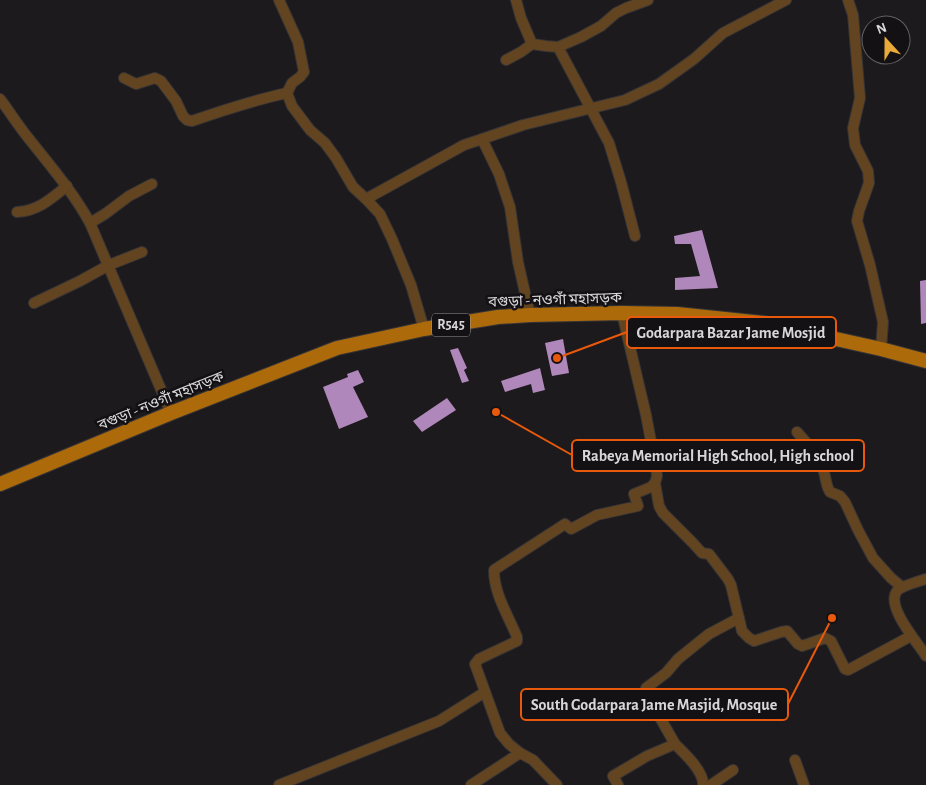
<svg xmlns="http://www.w3.org/2000/svg" width="926" height="785" viewBox="0 0 926 785" font-family="'Alegreya Sans','Noto Sans Bengali',sans-serif">
	<rect width="100%" height="100%" fill="#1c1a1c"/>
	<!-- building -->
	<g fill="#af87bb">
		<path d="M 702,230 L 718,288 L 675,290 L 675,278 L 700,276 L 691,244 L 675,244 L 674,236 Z"/>
		<path d="M 926,280 L 926,323 L 921,324 L 920,281 Z"/>
		<path d="M 563,339 L 569,373 L 552,376 L 545,343 Z"/>
		<path d="M 458,348 L 467,368 L 464,370 L 469,381 L 462,383 L 450,350 Z"/>
		<path d="M 540,368 L 545,390 L 533,393 L 531,384 L 505,392 L 501,381 Z"/>
		<path d="M 358,370 L 364,382 L 353,387 L 368,417 L 339,429 L 323,387 L 348,377 L 347,374 Z"/>
		<path d="M 447,398 L 456,410 L 422,432 L 413,421 Z"/>
	</g>
	<g fill="none" stroke-linecap="round" stroke-linejoin="round">
		<defs>
			<g id="minor">
				<path d="M 279,0 L 298,42 L 304,72 L 300,77 L 292,83 L 287,93 L 292,106 L 310,130 L 325,143 L 336,158 L 353,187 L 366,199"/>
				<path d="M 516,0 L 521,18 L 532,44 L 546,46 L 558,47 L 609,143 L 621,182 L 635,236"/>
				<path d="M 848,0 L 853,15 L 860,98 L 853,128 L 855,145 L 868,171 L 869,183 L 859,211 L 857,221 L 870,265 L 883,322 L 881,349"/>
				<path d="M 558,47 L 581,37 L 601,26 L 616,13 L 626,8 L 648,0"/>
				<path d="M 506,60 L 521,52 L 532,44"/>
				<path d="M 124,78 L 136,84 L 155,78 L 161,81 L 176,101 L 183,116 L 187,120 L 192,121 C 224,110 254,100 287,93"/>
				<path d="M 0,99 C 10,112 19,127 30,140 C 52,168 73,192 90,223 L 171,413"/>
				<path d="M 482,139 L 523,125 L 625,100 L 659,84 L 694,59 L 723,33 L 786,0"/>
				<path d="M 17,212 C 38,211 51,199 67,186"/>
				<path d="M 90,223 L 105,214 L 129,196 L 152,184"/>
				<path d="M 34,303 L 80,281 L 109,265 L 142,252"/>
				<path d="M 622,313 L 646,415 L 656,468 L 657,476 L 655,483 L 659,506 L 663,513 L 692,542 L 702,553 L 709,554 L 728,579 L 731,585 L 742,631 L 749,638 L 754,641 L 781,632 L 787,631 L 798,644 L 802,646 L 825,638 L 831,641 L 845,669 L 848,670 L 911,636"/>
				<path d="M 424,329 L 411,285 L 392,239 L 380,214 L 366,199 L 464,145 L 482,139 L 499,174 L 510,207 L 518,262 L 530,315"/>
				<path d="M 797,432 C 808,444 819,457 824,472 C 826,479 826,486 830,492 L 840,496 L 845,502 L 858,530 L 873,558 L 891,578 L 902,587"/>
				<path d="M 926,579 C 920,581 901,586 897,591 C 885,606 918,643 926,656"/>
				<path d="M 675,744 L 646,693 L 646,688 L 666,673 L 678,659 L 709,634 L 739,618"/>
				<path d="M 795,760 L 804,785"/>
				<path d="M 279,785 L 439,721 L 485,692"/>
				<path d="M 471,785 L 520,753"/>
				<path d="M 557,785 L 533,760 L 520,753 L 509,744 L 500,733 L 475,664 L 479,659 L 517,641 L 517,637 C 508,615 494,594 494,570 L 565,524 L 571,529 L 597,515 L 638,506 L 634,494 L 651,487 L 655,483"/>
				<path d="M 618,785 L 613,776 L 647,756 L 675,744 C 684,753 704,771 703,785"/>
				<path d="M 711,785 L 733,770"/>
			</g>
			<path id="major" d="M 0,484 L 171,413 L 337,348 L 424,329 L 498,317 L 530,315 L 622,313 L 677,314 L 764,323 L 881,349 L 926,361"/>
		</defs>
		<!-- minor casing -->
		<use href="#minor" stroke="#363436" stroke-width="12"/>
		<!-- major casing -->
		<use href="#major" stroke="#363436" stroke-width="16"/>
		<!-- minor -->
		<use href="#minor" stroke="#634420" stroke-width="10"/>
		<!-- major -->
		<use href="#major" stroke="#ac6a0b" stroke-width="14"/>
	</g>
	<g text-anchor="middle" dominant-baseline="central" stroke-width="5" stroke-linejoin="round" paint-order="stroke">
		<!-- shield labels -->
		<rect fill="#131113" stroke="#9c9b9d" stroke-width="1" x="432" y="313.5" width="38" height="23" rx="4"/>
		<g font-size="14" font-weight="bold" fill="#d7d6d8">
			<text x="451" y="325">R545</text>
		</g>
		<!-- street labels -->
		<g font-size="15" fill="#d7d6d8" stroke="#131113">
			<text transform="translate(555 300) rotate(-2)">বগুড়া - নওগাঁ মহাসড়ক</text>
			<text transform="translate(161 401) rotate(-22)">বগুড়া - নওগাঁ মহাসড়ক</text>
		</g>
	</g>
	<!-- callouts -->
	<path fill="none" stroke="#e8590c" stroke-width="2" d="M557 358L627 332M496 412L572 455M832 618L788 704"/>
	<g fill="#e8590c" stroke="#131113" stroke-width="2">
		<circle cx="557" cy="358" r="5"/>
		<circle cx="496" cy="412" r="5"/>
		<circle cx="832" cy="618" r="5"/>
	</g>
	<g fill="#131113" stroke="#e8590c" stroke-width="2">
		<rect x="627" y="317" width="209" height="31" rx="5"/>
		<rect x="572" y="440" width="292" height="31" rx="5"/>
		<rect x="521" y="689" width="267" height="31" rx="5"/>
	</g>
	<g font-size="16" text-anchor="middle" font-weight="bold" fill="#d7d6d8">
		<text x="731" y="338">Godarpara Bazar Jame Mosjid</text>
		<text x="718" y="461">Rabeya Memorial High School, High school</text>
		<text x="654" y="710">South Godarpara Jame Masjid, Mosque</text>
	</g>
	<!-- north arrow -->
	<g transform="translate(886 40) rotate(339)"><circle r="24" fill="#131113" stroke="#616062"/>
	<path d="M0-4L9 19L0 12L-9 19Z" fill="#eaaa39"/>
	<text y="-8" font-size="14" font-weight="bold" text-anchor="middle" fill="#d7d6d8">N</text>
	</g>
</svg>
